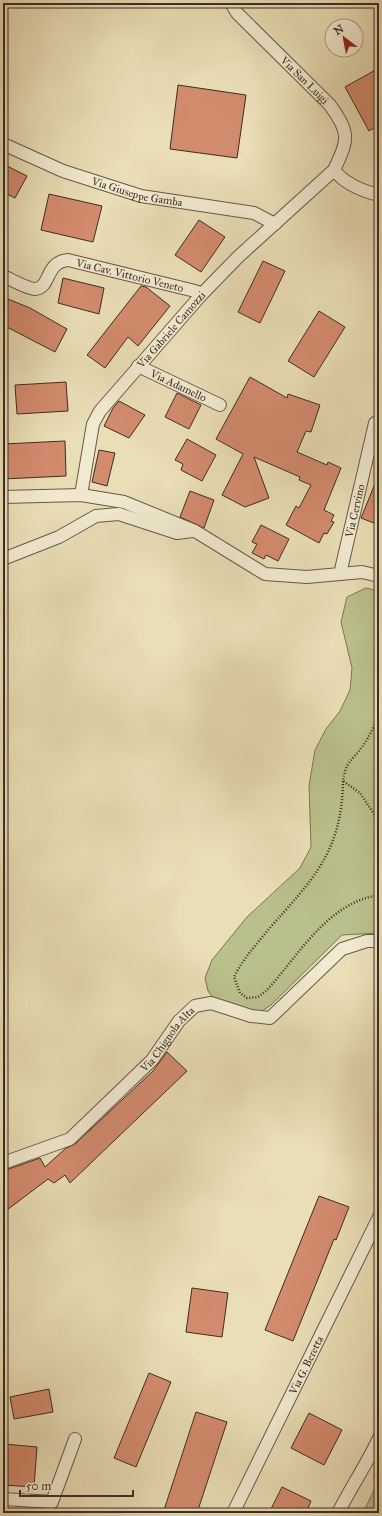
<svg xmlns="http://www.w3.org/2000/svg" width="382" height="1516" viewBox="0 0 382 1516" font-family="'IM FELL Great Primer',serif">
	<rect width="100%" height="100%" fill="#eadeb6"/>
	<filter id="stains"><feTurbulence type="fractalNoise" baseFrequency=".005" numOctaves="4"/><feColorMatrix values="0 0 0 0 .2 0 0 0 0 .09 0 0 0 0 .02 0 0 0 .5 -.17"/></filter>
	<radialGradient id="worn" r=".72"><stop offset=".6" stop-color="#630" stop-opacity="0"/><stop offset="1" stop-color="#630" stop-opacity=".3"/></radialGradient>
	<!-- green -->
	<g fill="#bac08b" stroke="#7b7658">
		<path d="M 366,588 L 379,591 L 379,933 L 342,935 L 271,1005 L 262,1011 L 250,1013 L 217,1003 L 208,991 L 205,978 L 212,960 L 247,917 L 300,868 L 311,847 L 309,786 L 315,750 L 326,729 L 340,711 L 350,690 L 352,668 L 341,622 L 347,597 Z"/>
		<path d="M 379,1480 L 379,1513 L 363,1513 Z"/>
	</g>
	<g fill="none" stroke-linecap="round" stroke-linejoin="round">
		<!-- stream -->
		<path stroke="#748374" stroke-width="4.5" d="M 371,3 L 379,10"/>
	</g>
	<!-- building -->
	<g fill="#d38b6e" stroke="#3c2d26">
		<path d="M 379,68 L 379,125 L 369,131 L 345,87 Z"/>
		<path d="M 178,85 L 246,95 L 237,158 L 170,149 Z"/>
		<path d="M 3,164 L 27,176 L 15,198 L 3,192 Z"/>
		<path d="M 49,194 L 102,206 L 93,242 L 41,230 Z"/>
		<path d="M 199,220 L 225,237 L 201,272 L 175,255 Z"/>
		<path d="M 263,261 L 285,271 L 260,323 L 238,312 Z"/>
		<path d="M 63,278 L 104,288 L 99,314 L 58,303 Z"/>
		<path d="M 141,286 L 146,287 L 170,306 L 138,346 L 128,337 L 105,368 L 87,355 Z"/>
		<path d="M 3,297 L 30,308 L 67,329 L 55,352 L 3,325 Z"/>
		<path d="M 319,311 L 345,327 L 314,377 L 288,361 Z"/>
		<path d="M 250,377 L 287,398 L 288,394 L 320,405 L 311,432 L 306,431 L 297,452 L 327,465 L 328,462 L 341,468 L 324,510 L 334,515 L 331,521 L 334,522 L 327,534 L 324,533 L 319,543 L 286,525 L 296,506 L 299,508 L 311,485 L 299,480 L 300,477 L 254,457 L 269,498 L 245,507 L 222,495 L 243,454 L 216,439 Z"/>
		<path d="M 66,382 L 68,411 L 17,414 L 15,385 Z"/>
		<path d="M 177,393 L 201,405 L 189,429 L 165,417 Z"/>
		<path d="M 119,401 L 145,415 L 129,438 L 104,426 L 113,408 Z"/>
		<path d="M 187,439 L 216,455 L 202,481 L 181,470 L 183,464 L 175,460 Z"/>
		<path d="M 65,441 L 66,476 L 3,479 L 3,444 Z"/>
		<path d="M 99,450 L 115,453 L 107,486 L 92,482 Z"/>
		<path d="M 379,474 L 379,525 L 361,518 Z"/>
		<path d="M 190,491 L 214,500 L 204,528 L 180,517 Z"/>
		<path d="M 261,525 L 289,539 L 278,561 L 266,555 L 264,559 L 252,553 L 257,544 L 252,542 Z"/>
		<path d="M 167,1052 L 187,1071 L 70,1183 L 65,1175 L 54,1183 L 48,1179 L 3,1213 L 3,1171 L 40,1158 L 45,1167 L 66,1148 L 75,1144 L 153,1071 Z"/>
		<path d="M 319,1196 L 349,1207 L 336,1240 L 334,1239 L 293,1341 L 265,1330 Z"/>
		<path d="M 192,1288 L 228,1293 L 222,1337 L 186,1332 Z"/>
		<path d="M 149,1373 L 171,1382 L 136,1467 L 114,1458 Z"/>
		<path d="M 49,1389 L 53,1412 L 14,1419 L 10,1397 Z"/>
		<path d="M 196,1412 L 227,1422 L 197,1513 L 163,1513 Z"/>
		<path d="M 309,1413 L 342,1430 L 324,1465 L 291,1448 Z"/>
		<path d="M 4,1444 L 37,1447 L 34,1487 L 3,1485 Z"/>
		<path d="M 282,1487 L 311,1501 L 306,1513 L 269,1513 Z"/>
	</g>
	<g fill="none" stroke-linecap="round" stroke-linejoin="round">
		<defs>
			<g id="minor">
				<path id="s1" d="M 231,3 L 237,13 L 330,105 C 350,134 349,138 334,170"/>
				<path id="s2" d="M 3,144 L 63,171 L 141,196 L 254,213 L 275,224"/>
				<path id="s3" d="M 3,276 C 10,279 28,289 35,289 C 51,288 45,262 68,260 L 195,291 L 202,294"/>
				<path id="s4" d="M 138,366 L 220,405"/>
				<path id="s5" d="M 81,495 L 93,424 L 100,411 L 202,294 L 238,257 L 334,170 C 345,184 362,191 379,195"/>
				<path d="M 3,497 L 81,495 L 124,502 L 195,531 L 265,574 L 307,577 L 362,572 L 379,576"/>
				<path d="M 3,559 L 59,537 L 96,516 L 119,514 L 177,533 L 193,531"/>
				<path id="s6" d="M 340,574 L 375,423"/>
				<path id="s7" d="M 3,1163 L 70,1139 L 152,1060 L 179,1021 L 195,1006 L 211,1003 L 251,1016 L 270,1018 L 342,949 L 367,941 L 379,941"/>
				<path d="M 3,1499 L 52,1502 L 75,1439"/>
				<path id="s8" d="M 233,1513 L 379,1217"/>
				<path d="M 338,1513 C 351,1487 367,1464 379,1438"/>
			</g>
		</defs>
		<!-- minor casing -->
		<use href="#minor" stroke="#68594a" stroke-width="14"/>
		<!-- path -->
		<g stroke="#3c2d26" stroke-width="2.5" stroke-dasharray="1 2" stroke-linecap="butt">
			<path d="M 379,717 C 373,727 369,738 362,747 C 351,762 346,761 343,781 L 360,793 L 379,821"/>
			<path d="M 343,781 C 342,853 312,880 268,930 C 256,945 242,960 234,977 L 240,993 L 247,998 L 258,997 L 267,990 C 299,955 327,903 379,895"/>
		</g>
		<!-- minor -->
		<use href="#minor" stroke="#f1ead0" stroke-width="12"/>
	</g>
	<g text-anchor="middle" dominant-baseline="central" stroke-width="3.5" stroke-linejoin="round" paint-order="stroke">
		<!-- street labels -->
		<g font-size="11" fill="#3c2d26" stroke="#f1ead0">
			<text stroke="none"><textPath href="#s1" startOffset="107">Via San Luigi</textPath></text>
			<text stroke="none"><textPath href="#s2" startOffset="143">Via Giuseppe Gamba</textPath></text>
			<text stroke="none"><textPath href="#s3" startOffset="145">Via Cav. Vittorio Veneto</textPath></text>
			<text stroke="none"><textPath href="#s5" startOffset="195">Via Gabriele Camozzi</textPath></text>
			<text stroke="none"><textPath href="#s4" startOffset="45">Via Adamello</textPath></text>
			<text stroke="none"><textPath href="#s6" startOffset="65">Via Cervino</textPath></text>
			<text stroke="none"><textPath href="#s7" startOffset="211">Via Chignola Alta</textPath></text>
			<text stroke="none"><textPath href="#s8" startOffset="165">Via G. Beretta</textPath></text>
		</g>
	</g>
	<!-- margin -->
	<rect width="382" height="1516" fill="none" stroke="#eadeb6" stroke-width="16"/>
	<rect x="4" y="4" width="374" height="1508" fill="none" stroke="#3c2d26" stroke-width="2"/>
	<rect x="8" y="8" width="366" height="1500" fill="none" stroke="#3c2d26"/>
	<!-- north arrow -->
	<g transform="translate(344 38) rotate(328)"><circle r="19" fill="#f1ead0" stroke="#a99e8c"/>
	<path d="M0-3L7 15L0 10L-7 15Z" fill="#8f2418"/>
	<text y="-6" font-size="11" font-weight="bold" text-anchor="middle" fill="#3c2d26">N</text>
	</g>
	<!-- scale -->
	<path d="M20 1490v6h113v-6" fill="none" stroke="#3c2d26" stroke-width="2"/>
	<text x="26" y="1490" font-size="12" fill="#3c2d26" stroke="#f1ead0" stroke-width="3" paint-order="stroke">50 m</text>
	<rect width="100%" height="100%" filter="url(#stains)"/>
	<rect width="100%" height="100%" fill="url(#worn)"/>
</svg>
